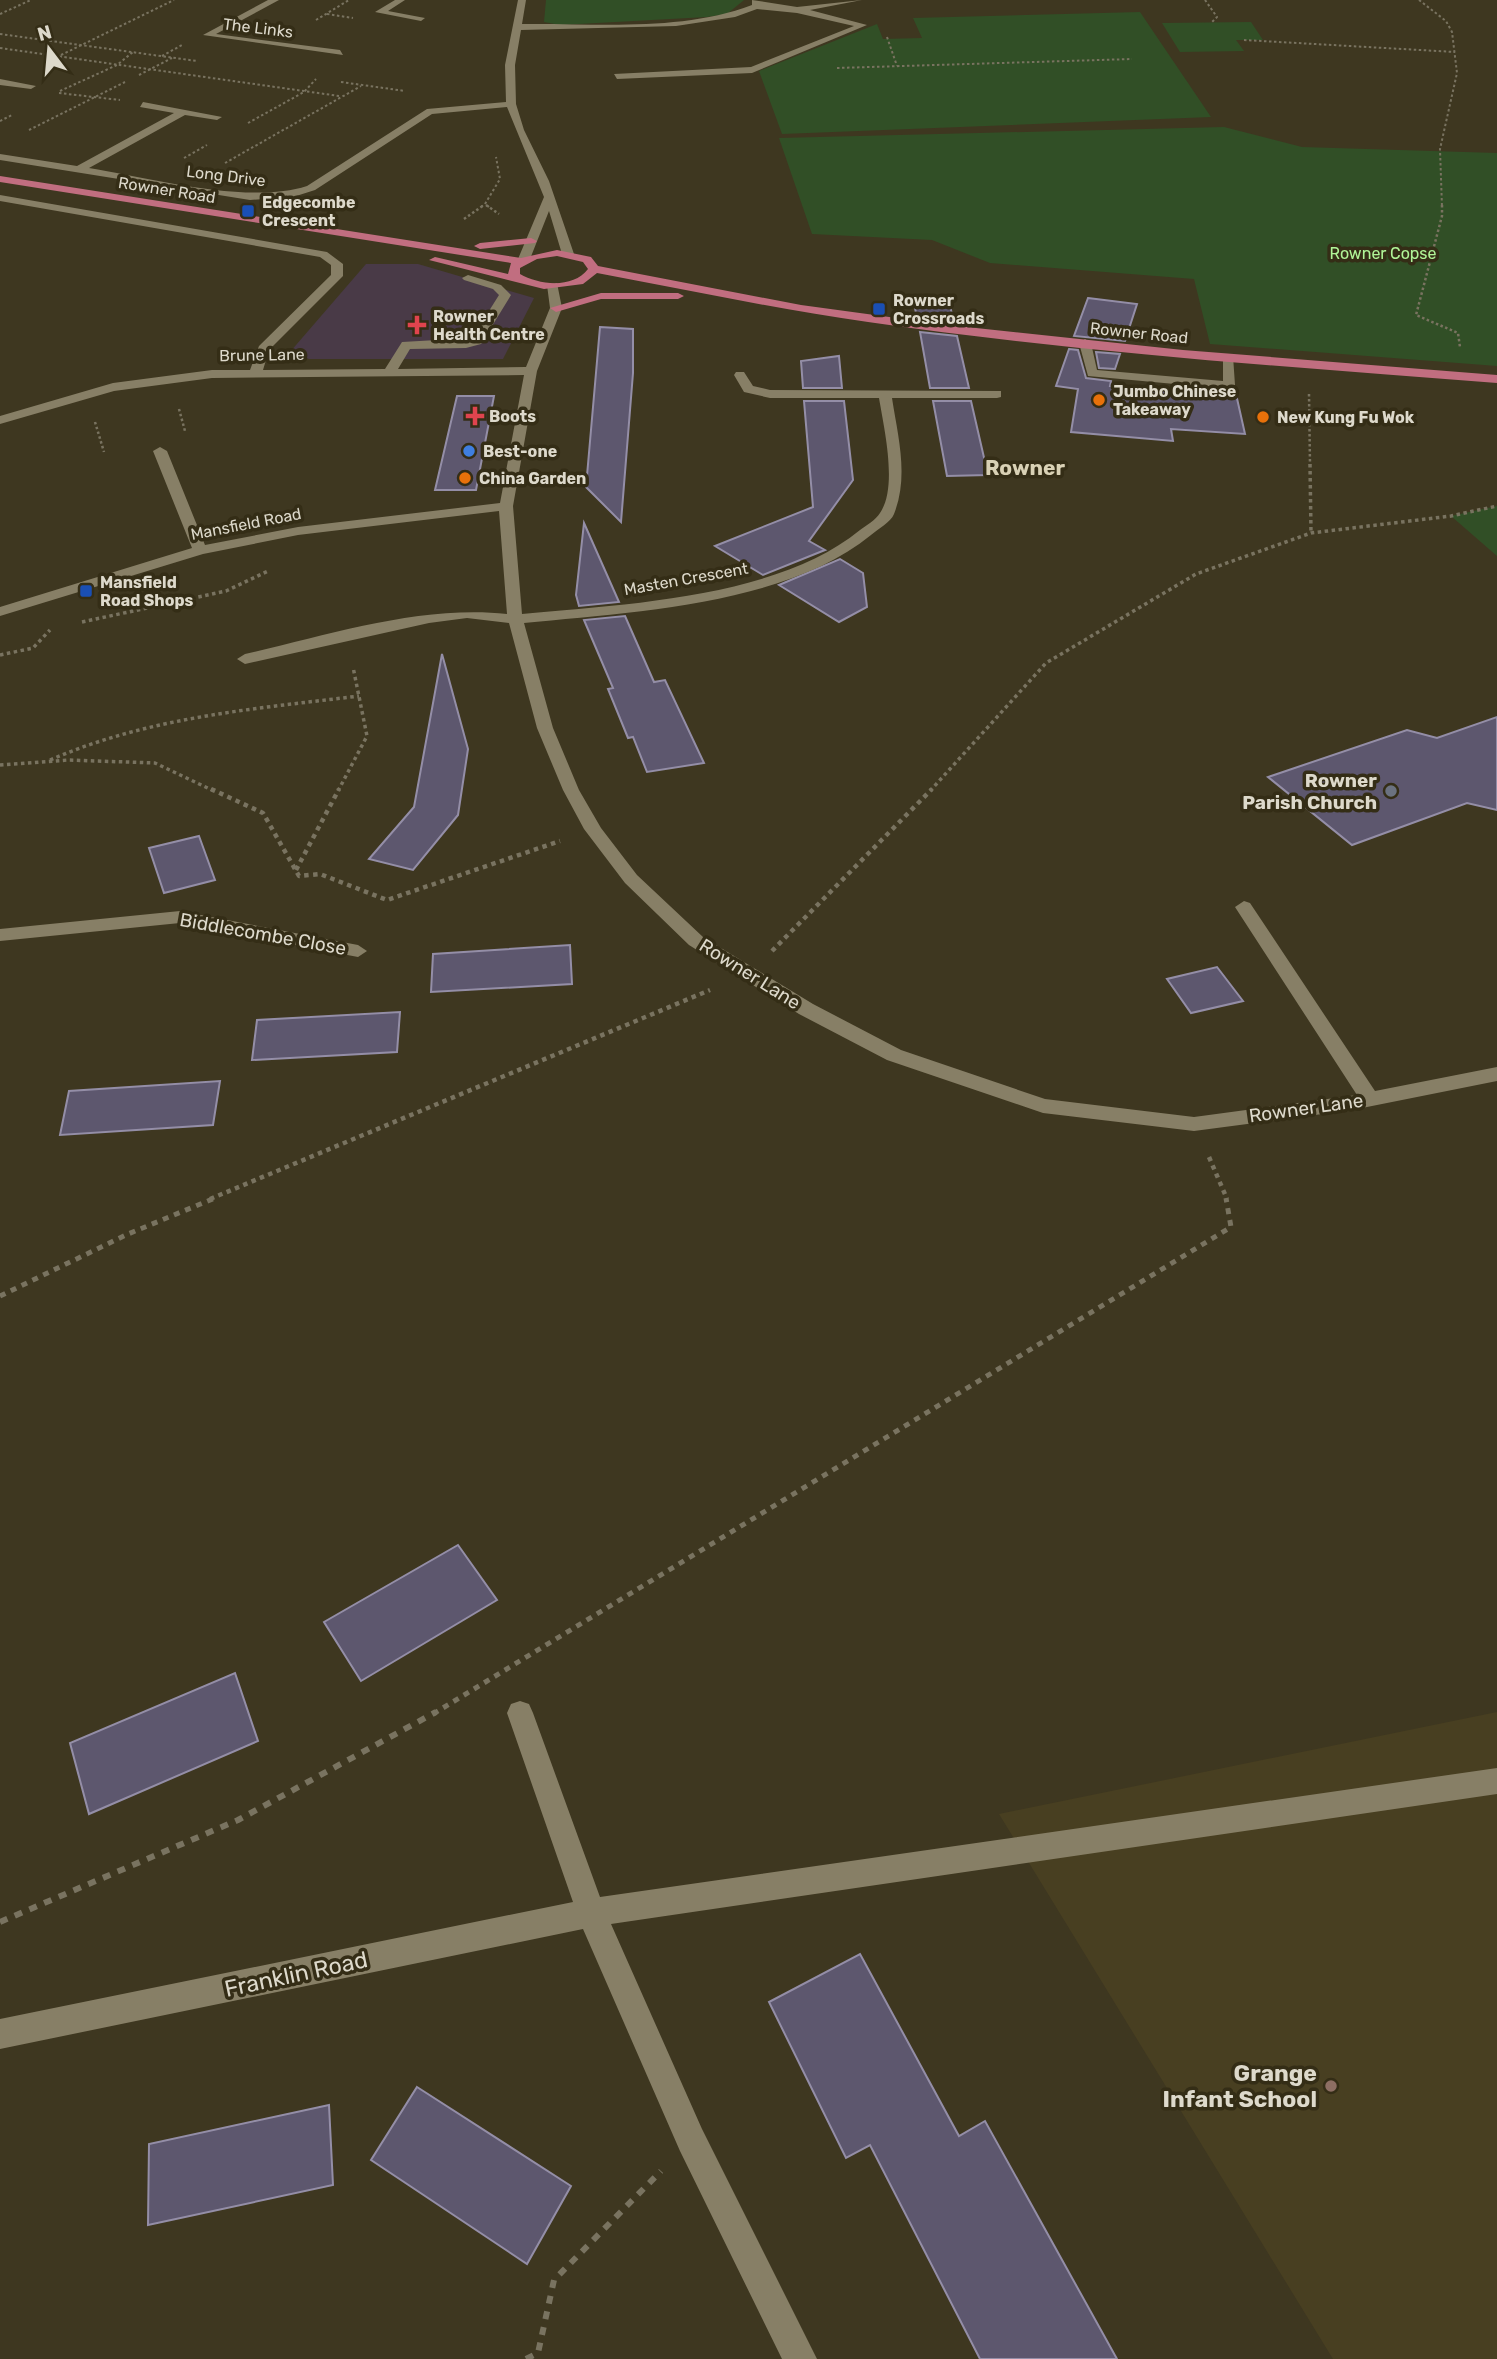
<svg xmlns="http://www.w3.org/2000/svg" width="1497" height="2359" viewBox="0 0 1497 2359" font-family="Rubik,sans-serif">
	<rect width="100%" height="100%" fill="#3e3720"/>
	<!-- built -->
	<path fill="#483f21" d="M 1497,1712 L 1497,2359 L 1333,2359 L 999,1814 Z"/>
	<!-- medical -->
	<path fill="#493a47" d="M 366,264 L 418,264 L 534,298 L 503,359 L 309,359 L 290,352 Z"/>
	<!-- green -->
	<g fill="#314f26">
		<path d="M 546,0 L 744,0 L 727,14 L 707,17 L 560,25 L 544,22 Z"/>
		<path d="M 1140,12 L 1211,117 L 782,134 L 759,71 L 877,24 L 883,39 L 922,38 L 913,18 Z"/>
		<path d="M 1251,22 L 1263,40 L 1236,40 L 1244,51 L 1180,52 L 1162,23 Z"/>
		<path d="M 1224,127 L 1302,147 L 1497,153 L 1497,366 L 1210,344 L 1194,279 L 990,263 L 932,240 L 812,234 L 779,138 Z"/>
		<path d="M 1497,506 L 1497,556 L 1451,516 Z"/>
	</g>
	<!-- building -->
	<g fill="#5d576e" stroke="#948ea7" stroke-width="2">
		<path d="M 948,297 L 954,323 L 917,318 L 914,303 Z"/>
		<path d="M 1088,298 L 1137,304 L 1125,341 L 1074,336 Z"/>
		<path d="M 600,327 L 633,329 L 633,373 L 621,522 L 586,487 Z"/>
		<path d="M 920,332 L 957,336 L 969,388 L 930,388 Z"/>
		<path d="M 1069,349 L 1078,350 L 1086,378 L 1111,381 L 1110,386 L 1236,394 L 1245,434 L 1171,429 L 1173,441 L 1071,432 L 1078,389 L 1056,386 Z"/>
		<path d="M 1096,352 L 1120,354 L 1115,369 L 1099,368 Z"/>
		<path d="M 839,356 L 842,388 L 803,388 L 801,361 Z"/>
		<path d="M 457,396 L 494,396 L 476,490 L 435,490 Z"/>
		<path d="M 804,401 L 844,401 L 853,480 L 809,541 L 825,550 L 763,575 L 715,546 L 813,507 Z"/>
		<path d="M 933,401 L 971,401 L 988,475 L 947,476 Z"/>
		<path d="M 584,523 L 619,602 L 579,606 L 576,595 Z"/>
		<path d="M 840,559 L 863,573 L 867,607 L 839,622 L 779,585 Z"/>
		<path d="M 625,616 L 654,682 L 665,680 L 704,763 L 647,772 L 633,737 L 628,738 L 608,689 L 613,688 L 584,620 Z"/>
		<path d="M 442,654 L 468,749 L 458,815 L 413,870 L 369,859 L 414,807 Z"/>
		<path d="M 1497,717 L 1497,810 L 1467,803 L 1352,845 L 1268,777 L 1407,730 L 1437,738 Z"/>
		<path d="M 199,836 L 215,880 L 164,893 L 149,848 Z"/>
		<path d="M 570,945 L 572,984 L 431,992 L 433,954 Z"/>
		<path d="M 1217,967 L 1243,1001 L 1191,1013 L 1167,979 Z"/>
		<path d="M 400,1012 L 397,1052 L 252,1060 L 257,1020 Z"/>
		<path d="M 220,1081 L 213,1125 L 60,1135 L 69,1091 Z"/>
		<path d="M 458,1545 L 497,1600 L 361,1681 L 324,1622 Z"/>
		<path d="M 235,1673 L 258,1741 L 89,1814 L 70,1743 Z"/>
		<path d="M 860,1954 L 959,2136 L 985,2121 L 1117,2359 L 980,2359 L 870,2145 L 846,2158 L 769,2002 Z"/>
		<path d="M 417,2087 L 571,2186 L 527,2264 L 371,2160 Z"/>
		<path d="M 329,2105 L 333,2185 L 148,2225 L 149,2144 Z"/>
	</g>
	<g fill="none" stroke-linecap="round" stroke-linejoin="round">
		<!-- path-far5 -->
		<g stroke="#797360" stroke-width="2" stroke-dasharray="2.5 2.5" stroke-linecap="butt">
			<path d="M 1205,0 L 1217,17 L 1211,23"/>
			<path d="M 1419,0 L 1446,21 L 1452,32 L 1457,73 L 1440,149 L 1442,207"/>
			<path d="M 0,14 L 31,0"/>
			<path d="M 327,14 L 353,18"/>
			<path d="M 316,20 L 349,0"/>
			<path d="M 0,34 L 197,61"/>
			<path d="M 887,37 L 897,66"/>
			<path d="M 1244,40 L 1455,52"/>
			<path d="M 0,48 L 339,96"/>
			<path d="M 61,55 L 174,0"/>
			<path d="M 162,56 L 182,45"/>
			<path d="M 837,68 L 1132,59"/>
			<path d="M 139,75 L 172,58"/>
			<path d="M 341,82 L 405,91"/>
			<path d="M 60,91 L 117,65 L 133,52"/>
			<path d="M 59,93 L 120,100"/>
			<path d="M 0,121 L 12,115"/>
			<path d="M 248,123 L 304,92 L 316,79"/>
			<path d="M 29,130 L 125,82"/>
			<path d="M 184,158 L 207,145"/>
			<path d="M 225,163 L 361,86"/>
			<path d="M 481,207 L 485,204"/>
			<path d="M 489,207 L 485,204 L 500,179 L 496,157"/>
		</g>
		<!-- path-far4 -->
		<g stroke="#797360" stroke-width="2.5" stroke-dasharray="2.5 2.5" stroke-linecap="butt">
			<path d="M 486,205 L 499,214"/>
			<path d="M 1442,205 L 1442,216 L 1416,315 L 1458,333 L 1460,347"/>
			<path d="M 464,219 L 484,205"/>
			<path d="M 1309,394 L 1310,465"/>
			<path d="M 179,409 L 185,431"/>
			<path d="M 95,422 L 104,452"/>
		</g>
		<!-- path-far3 -->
		<g stroke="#797360" stroke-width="3.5" stroke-dasharray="3.5 3.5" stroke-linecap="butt">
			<path d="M 1310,464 L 1311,533"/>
			<path d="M 82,622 L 226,591 L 268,571"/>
			<path d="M 0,655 L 33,648 L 50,630"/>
			<path d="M 50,760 C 149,717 253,709 359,696"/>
			<path d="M 0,765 L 68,760 L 155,763 L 214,791"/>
			<path d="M 338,791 L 367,736 L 353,667"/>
			<path d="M 930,791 L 1046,663 L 1196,574 L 1311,533 L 1451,516 L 1497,506"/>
		</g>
		<!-- path-far2 -->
		<g stroke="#797360" stroke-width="4.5" stroke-dasharray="4.5 4.5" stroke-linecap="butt">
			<path d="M 211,789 L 263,813 L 299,876 L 320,874 L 387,900 L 560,841"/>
			<path d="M 296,870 L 339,789"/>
			<path d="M 772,951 L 932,789"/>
			<path d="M 1209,1157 L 1227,1199"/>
			<path d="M 210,1199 L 710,990"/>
		</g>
		<!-- path-far1 -->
		<g stroke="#797360" stroke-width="5" stroke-dasharray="6 6" stroke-linecap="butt">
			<path d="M 0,1296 L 128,1234 L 215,1198"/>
			<path d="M 433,1714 L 1231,1227 L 1226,1198"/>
		</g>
		<!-- path -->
		<g stroke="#797360" stroke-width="6" stroke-dasharray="8 8" stroke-linecap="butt">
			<path d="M 0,1922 L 238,1820 L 436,1712"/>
			<path d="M 526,2359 L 538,2353 L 554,2280 L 661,2171"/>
		</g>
		<!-- minor -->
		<g fill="#877f66" fill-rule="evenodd">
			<path d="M 268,0 L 279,0 L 216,34 L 340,50 L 343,55 L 203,35 Z"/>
			<path d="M 395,0 L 405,0 L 388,11 L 425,18 L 421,21 L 375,12 Z"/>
			<path d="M 518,0 L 526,0 L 522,24 C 597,23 681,32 752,5 L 752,0 L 797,7 L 862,0 L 810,10 L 867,25 L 752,73 L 617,79 L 614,74 L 751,67 L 854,26 L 797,13 L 757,9 L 735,17 L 676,26 L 521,30 L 515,65 L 516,104 L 524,130 L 549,181 L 574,254 L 568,257 L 562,254 L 549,211 L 530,259 L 524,262 L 518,259 L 544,197 L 507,107 L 432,114 L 315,190 L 293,197 L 250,200 L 0,160 L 0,154 L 77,166 L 174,113 L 140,107 L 143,102 L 222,117 L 217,120 L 185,115 L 89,168 C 151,178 248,205 307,186 L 427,109 L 506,102 L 505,65 Z"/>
			<path d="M 0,79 L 36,86 L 31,89 L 0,85 Z"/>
			<path d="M 0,195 L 327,252 L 343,264 L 343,276 L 269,350 L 263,370 L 385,369 L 402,342 L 472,338 L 499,295 L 493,289 L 464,280 L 462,278 L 468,275 L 501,285 L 511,295 L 481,344 L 466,348 L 410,349 L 398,369 L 526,367 L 550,308 L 547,285 L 557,283 L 562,308 L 537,371 L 513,506 L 522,614 C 626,604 777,598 860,530 C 865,526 876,520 880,513 C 898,487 884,428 879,398 L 770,398 L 744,392 L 734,375 L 736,372 L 744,372 L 753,386 L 770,390 L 1001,391 L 1001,397 L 997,398 L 892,398 C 898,437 909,476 894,514 C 891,522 878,529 871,535 C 786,605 631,612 524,623 L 553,728 L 579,790 L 601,828 L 637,875 L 703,937 L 813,1004 L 901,1050 L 1045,1099 L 1194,1117 L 1357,1095 L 1235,907 L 1244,901 L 1250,903 L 1375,1091 L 1497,1067 L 1497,1081 L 1352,1110 L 1194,1131 L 1043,1113 L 887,1060 L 799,1014 L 689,945 L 625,883 L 584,829 L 563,790 L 537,728 L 509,623 L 467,618 L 429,623 L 245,664 L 237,659 L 245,654 C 330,635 419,605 507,614 L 499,511 L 298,535 L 203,554 L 0,616 L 0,607 L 192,548 L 153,451 L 160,447 L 167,451 L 205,545 L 298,527 L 500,503 L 524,375 L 212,378 L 114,391 L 0,424 L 0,416 L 113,383 L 212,370 L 250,370 L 259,346 L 331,275 L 331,265 L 320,257 L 0,201 Z"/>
			<path d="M 1085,339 L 1091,343 L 1097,370 L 1223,381 L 1223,359 L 1233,356 L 1235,385 L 1229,389 L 1088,376 L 1079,343 Z"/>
			<path d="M 180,911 L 358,945 L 367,951 L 358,957 L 180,923 L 0,941 L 0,929 Z"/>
			<path d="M 520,1701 L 529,1704 L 533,1713 L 600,1897 L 1497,1768 L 1497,1794 L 611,1924 L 702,2129 L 817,2359 L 782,2359 L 680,2151 L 583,1929 L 0,2049 L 0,2019 L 573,1902 L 507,1713 L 511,1704 Z"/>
		</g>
		<!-- major -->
		<g fill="#c16e80" fill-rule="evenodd">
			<path d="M 0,176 L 521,258 L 557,250 L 591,257 L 598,266 L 801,305 L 948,325 L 1183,350 L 1497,375 L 1497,383 C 1287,367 1077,352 868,322 C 777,309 687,290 597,273 L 583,284 L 544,289 L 429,260 L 435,257 L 508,274 L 511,263 L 0,182 ZM 557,256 L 583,262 L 588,269 C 573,289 539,285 520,274 L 520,268 L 537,259 Z"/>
			<path d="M 531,238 L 537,241 L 535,243 L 480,249 L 474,246 L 480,243 Z"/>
			<path d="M 601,293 L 678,293 L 684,296 L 678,299 L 601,299 L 556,312 L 550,308 Z"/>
		</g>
	</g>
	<!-- markers -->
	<g fill="#1a4fb4" stroke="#342d16" stroke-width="2.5">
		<rect x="241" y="204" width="14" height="14" rx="3.5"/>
		<rect x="872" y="302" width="14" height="14" rx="3.5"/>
		<rect x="79" y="584" width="14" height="14" rx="3.5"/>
	</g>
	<g fill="#e0444e" stroke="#342d16" stroke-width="2.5">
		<path d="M413.5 314.5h7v7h7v7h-7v7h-7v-7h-7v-7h7z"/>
		<path d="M471.5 405.5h7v7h7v7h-7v7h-7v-7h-7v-7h7z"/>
	</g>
	<g fill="#e8710a" stroke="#342d16" stroke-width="2.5">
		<circle cx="1099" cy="400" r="7"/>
		<circle cx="1263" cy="417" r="7"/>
		<circle cx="465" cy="478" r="7"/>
	</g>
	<circle fill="#3f7fe0" stroke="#342d16" stroke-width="2.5" cx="469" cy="451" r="7"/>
	<circle fill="#6b7280" stroke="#342d16" stroke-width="2.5" cx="1391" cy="791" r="7"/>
	<circle fill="#8d6e63" stroke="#342d16" stroke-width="2.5" cx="1331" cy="2086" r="7"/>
	<g text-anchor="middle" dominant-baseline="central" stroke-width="7" stroke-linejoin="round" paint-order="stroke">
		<!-- far-street labels -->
		<g font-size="16" fill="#ddd9cb" stroke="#342d16">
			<text transform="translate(258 28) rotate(7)">The Links</text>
			<text transform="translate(226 176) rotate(7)">Long Drive</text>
			<text transform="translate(167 190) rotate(9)">Rowner Road</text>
			<text transform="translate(1139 333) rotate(6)">Rowner Road</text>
			<text transform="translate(262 355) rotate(-1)">Brune Lane</text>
			<text transform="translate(246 524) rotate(-11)">Mansfield Road</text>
			<text transform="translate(686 579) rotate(-10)">Masten Crescent</text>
		</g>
		<!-- far-poi labels -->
		<g font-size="16" font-weight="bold" fill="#ddd9cb" stroke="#342d16" text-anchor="start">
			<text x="262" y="202">Edgecombe<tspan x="262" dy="18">Crescent</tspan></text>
			<text x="893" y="300">Rowner<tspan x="893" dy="18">Crossroads</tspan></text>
			<text x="433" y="316">Rowner<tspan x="433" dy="18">Health Centre</tspan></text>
			<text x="1113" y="391">Jumbo Chinese<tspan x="1113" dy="18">Takeaway</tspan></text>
			<text x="489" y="416">Boots</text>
			<text x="1277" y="417">New Kung Fu Wok</text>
			<text x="483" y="451">Best-one</text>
			<text x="479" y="478">China Garden</text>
			<text x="100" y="582">Mansfield<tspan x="100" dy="18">Road Shops</tspan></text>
		</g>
		<!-- far-park labels -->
		<g font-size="16" fill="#b0f497" stroke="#342d16">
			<text x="1383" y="253">Rowner Copse</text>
		</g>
		<!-- poi labels -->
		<g font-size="19" font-weight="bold" fill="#ddd9cb" stroke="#342d16" text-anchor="end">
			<text x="1377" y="780">Rowner<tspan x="1377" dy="22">Parish Church</tspan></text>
		</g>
		<!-- street labels -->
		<g font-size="19" fill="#ddd9cb" stroke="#342d16">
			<text transform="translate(263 934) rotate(10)">Biddlecombe Close</text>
			<text transform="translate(750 974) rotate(32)">Rowner Lane</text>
			<text transform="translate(1306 1108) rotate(-8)">Rowner Lane</text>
		</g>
		<!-- far-district labels -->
		<g font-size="21" font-weight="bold" fill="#d9d1b5" stroke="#342d16">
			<text x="1025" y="467">Rowner</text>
		</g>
		<!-- near-street labels -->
		<g font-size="23" fill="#ddd9cb" stroke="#342d16">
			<text transform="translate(296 1974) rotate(-12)">Franklin Road</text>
		</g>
		<!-- near-poi labels -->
		<g font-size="23" font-weight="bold" fill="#ddd9cb" stroke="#342d16" text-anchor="end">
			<text x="1317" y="2073">Grange<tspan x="1317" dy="26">Infant School</tspan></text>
		</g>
	</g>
	<!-- north arrow -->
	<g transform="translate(49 49) rotate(344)" stroke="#342d16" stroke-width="5" paint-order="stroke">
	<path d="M0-5L12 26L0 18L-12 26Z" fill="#ddd9cb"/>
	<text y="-10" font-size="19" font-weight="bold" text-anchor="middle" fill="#ddd9cb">N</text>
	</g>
</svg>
